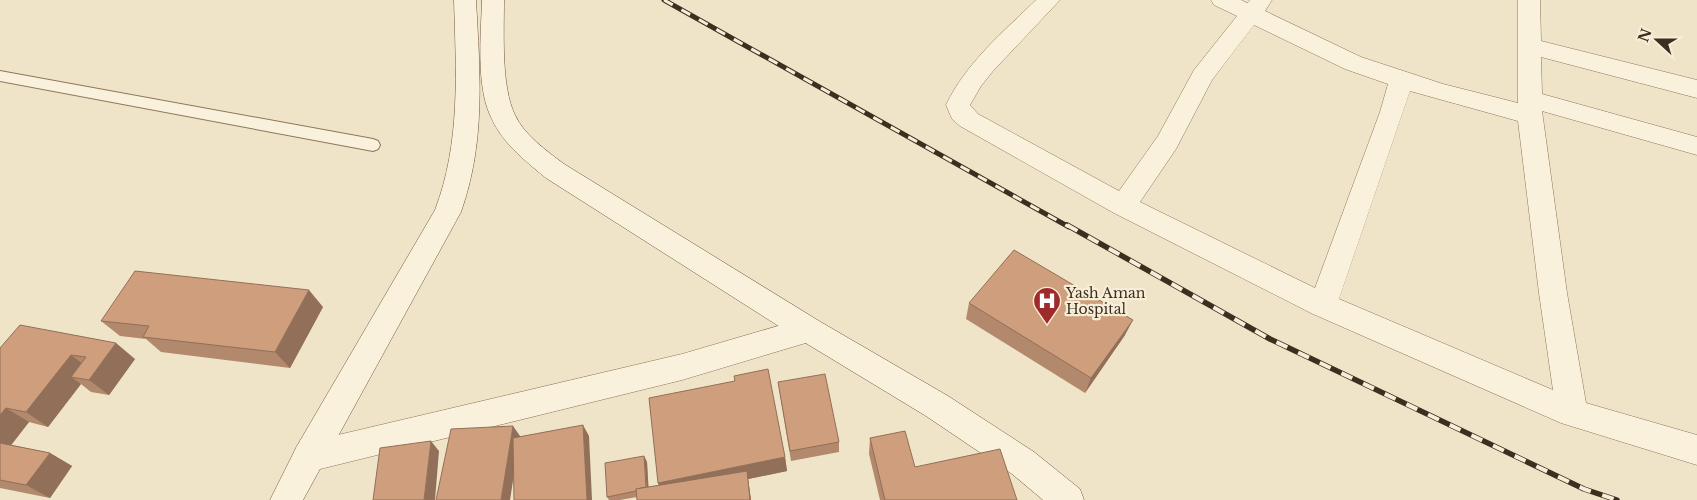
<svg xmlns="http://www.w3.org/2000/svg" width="1697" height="500" viewBox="0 0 1697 500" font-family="'Libre Baskerville',serif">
	<rect width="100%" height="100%" fill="#f0e4c8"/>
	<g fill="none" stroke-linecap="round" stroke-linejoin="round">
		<defs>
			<path id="lane" d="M 0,71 L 373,139 L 378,141 L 380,145 L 378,149 L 373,151 L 0,81 Z"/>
			<g id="street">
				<path d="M 1036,0 L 1060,0 L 993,71 L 981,86 L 970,105 L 978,114 L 1119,191 L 1158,136 L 1194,70 L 1237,16 L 1214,5 L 1211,0 L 1241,0 L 1247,3 L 1250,0 L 1272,0 L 1265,11 L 1361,57 L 1443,84 L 1518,103 L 1518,0 L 1540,0 L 1541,41 L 1697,80 L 1697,98 L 1541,57 L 1542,94 L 1697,137 L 1697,155 L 1542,111 L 1567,293 L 1586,403 L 1697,435 L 1697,465 L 1561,423 L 1313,314 L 1114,213 L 960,126 L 952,119 L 946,105 C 966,63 1003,32 1036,0 ZM 1254,25 L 1345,69 L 1388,84 L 1380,112 L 1315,288 L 1140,202 L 1176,149 L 1212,80 ZM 1410,91 L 1518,121 L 1539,293 L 1553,390 L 1339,299 Z"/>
				<path d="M 809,317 L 819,321 L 824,330 L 819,339 L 682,380 L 308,472 L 297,468 L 292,457 L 297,446 L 308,442 L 682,354 Z"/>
			</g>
			<g id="secondary">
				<path d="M 454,0 L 476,0 C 480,73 486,141 461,212 L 303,500 L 270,500 L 297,446 L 435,210 C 461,142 456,71 454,0 Z"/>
				<path d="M 482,0 L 504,0 C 504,32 501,87 515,115 C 524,135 547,151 564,164 L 819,321 L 948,396 L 1034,452 L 1080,489 L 1084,500 L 1043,500 L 1012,474 L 926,416 L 799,339 L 546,178 C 524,160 501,142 490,115 C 476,84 481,34 482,0 Z"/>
			</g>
		</defs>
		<!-- lane casing -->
		<use href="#lane" stroke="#8d765c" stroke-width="2"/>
		<!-- street casing -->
		<use href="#street" stroke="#8d765c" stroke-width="1"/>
		<!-- secondary casing -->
		<use href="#secondary" stroke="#6f573f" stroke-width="1"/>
		<!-- lane -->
		<use href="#lane" fill="#faf1dc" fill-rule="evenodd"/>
		<!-- street -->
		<use href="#street" fill="#faf1dc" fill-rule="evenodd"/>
		<!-- secondary -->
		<use href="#secondary" fill="#faf1dc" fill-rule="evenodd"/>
		<defs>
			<path id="rail-far1" d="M 664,0 L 1069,227"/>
			<path id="rail" d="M 1067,225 L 1270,339 L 1584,489 L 1617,500"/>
		</defs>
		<!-- rail-far1 casing -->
		<use href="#rail-far1" stroke="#3d2e20" stroke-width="5"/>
		<!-- rail casing -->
		<use href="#rail" stroke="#3d2e20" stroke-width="5.5"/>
		<!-- rail-far1 -->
		<use href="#rail-far1" stroke="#f7eed8" stroke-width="3" stroke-dasharray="10" stroke-linecap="butt"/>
		<!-- rail -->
		<use href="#rail" stroke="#f7eed8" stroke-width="4" stroke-dasharray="12" stroke-linecap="butt"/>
	</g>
	<!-- wall -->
	<g fill="#b2896c">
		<path d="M 969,303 L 1125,335 L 1085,393 L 966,319 Z"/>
		<path d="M 323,307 L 290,368 L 161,352 L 146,339 L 120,336 L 101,321 Z"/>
		<path d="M 0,348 L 135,359 L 109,395 L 91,392 L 81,384 L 48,427 L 29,422 L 11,445 L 50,453 L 72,466 L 50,498 L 0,488 Z"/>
		<path d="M 778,382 L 839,442 L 839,452 L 791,461 Z"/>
		<path d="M 870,438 L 915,467 L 1017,500 L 880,500 L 869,454 Z"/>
		<path d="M 644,456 L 647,462 L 648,487 L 659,485 L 658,483 L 785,457 L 787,471 L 748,479 L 751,500 L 637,500 L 637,497 L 620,500 L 609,500 L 607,497 Z"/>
	</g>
	<!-- shaded-wall -->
	<g fill="#916f58">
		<path d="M 309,290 L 323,307 L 290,368 L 275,352 Z"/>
		<path d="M 1133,320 L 1125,335 L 1085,393 L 1091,378 Z"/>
		<path d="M 116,343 L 135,359 L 109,395 L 89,380 Z"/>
		<path d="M 71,355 L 91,370 L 71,377 L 81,384 L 48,427 L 26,412 Z"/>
		<path d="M 6,408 L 29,422 L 5,453 L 0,450 L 0,415 Z"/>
		<path d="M 583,425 L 589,436 L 592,500 L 587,500 Z"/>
		<path d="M 513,426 L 520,436 L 510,500 L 501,500 Z"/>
		<path d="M 431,441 L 439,451 L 435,500 L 424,500 Z"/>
		<path d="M 50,453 L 72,466 L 50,498 L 26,485 Z"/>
		<path d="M 644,456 L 647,462 L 649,494 L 647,489 Z"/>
		<path d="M 785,457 L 787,471 L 748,479 L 751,500 L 663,496 L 658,483 Z"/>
	</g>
	<!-- building -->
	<g fill="#cf9f7d" stroke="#916f58">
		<path d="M 1014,250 L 1133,320 L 1091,378 L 969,303 Z"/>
		<path d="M 135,271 L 309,290 L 275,352 L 143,337 L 149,326 L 101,321 Z"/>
		<path d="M 20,325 L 116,343 L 89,380 L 71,377 L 86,357 L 71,355 L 26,412 L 6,408 L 0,415 L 0,348 Z"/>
		<path d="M 768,369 L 785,457 L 658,483 L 649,398 L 735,381 L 734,376 Z"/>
		<path d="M 825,374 L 839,442 L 790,451 L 778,382 Z"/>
		<path d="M 583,425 L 587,500 L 514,500 L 513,438 Z"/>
		<path d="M 513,426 L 501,500 L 436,500 L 451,429 Z"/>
		<path d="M 905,431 L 915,467 L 1000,449 L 1017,500 L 885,500 L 870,438 Z"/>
		<path d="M 431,441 L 424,500 L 373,500 L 380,448 Z"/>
		<path d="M 0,443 L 50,453 L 26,485 L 0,480 Z"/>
		<path d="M 644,456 L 646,487 L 636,489 L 636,491 L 607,497 L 605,463 Z"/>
		<path d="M 747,471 L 750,500 L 637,500 L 636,489 Z"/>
	</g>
	<!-- icons -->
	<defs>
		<symbol id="hospital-pin" viewBox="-11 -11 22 30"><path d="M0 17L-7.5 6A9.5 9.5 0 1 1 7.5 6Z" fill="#9e2a2b" stroke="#f7eed8"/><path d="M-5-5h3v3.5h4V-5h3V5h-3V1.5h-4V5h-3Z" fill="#fff"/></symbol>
	</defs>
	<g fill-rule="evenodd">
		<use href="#hospital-pin" x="1031" y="285" width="32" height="43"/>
	</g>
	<g text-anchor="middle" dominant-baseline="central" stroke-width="4.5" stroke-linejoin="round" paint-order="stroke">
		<!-- poi labels -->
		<g font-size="14" fill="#3d2e20" stroke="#f7eed8" text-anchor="start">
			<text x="1066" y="293">Yash Aman<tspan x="1066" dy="16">Hospital</tspan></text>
		</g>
	</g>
	<!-- north arrow -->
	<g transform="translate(1657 40) rotate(291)" stroke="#f7eed8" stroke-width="4" paint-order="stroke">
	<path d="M0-4L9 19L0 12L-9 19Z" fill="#3d2e20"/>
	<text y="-8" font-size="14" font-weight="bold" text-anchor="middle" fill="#3d2e20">N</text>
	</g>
</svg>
